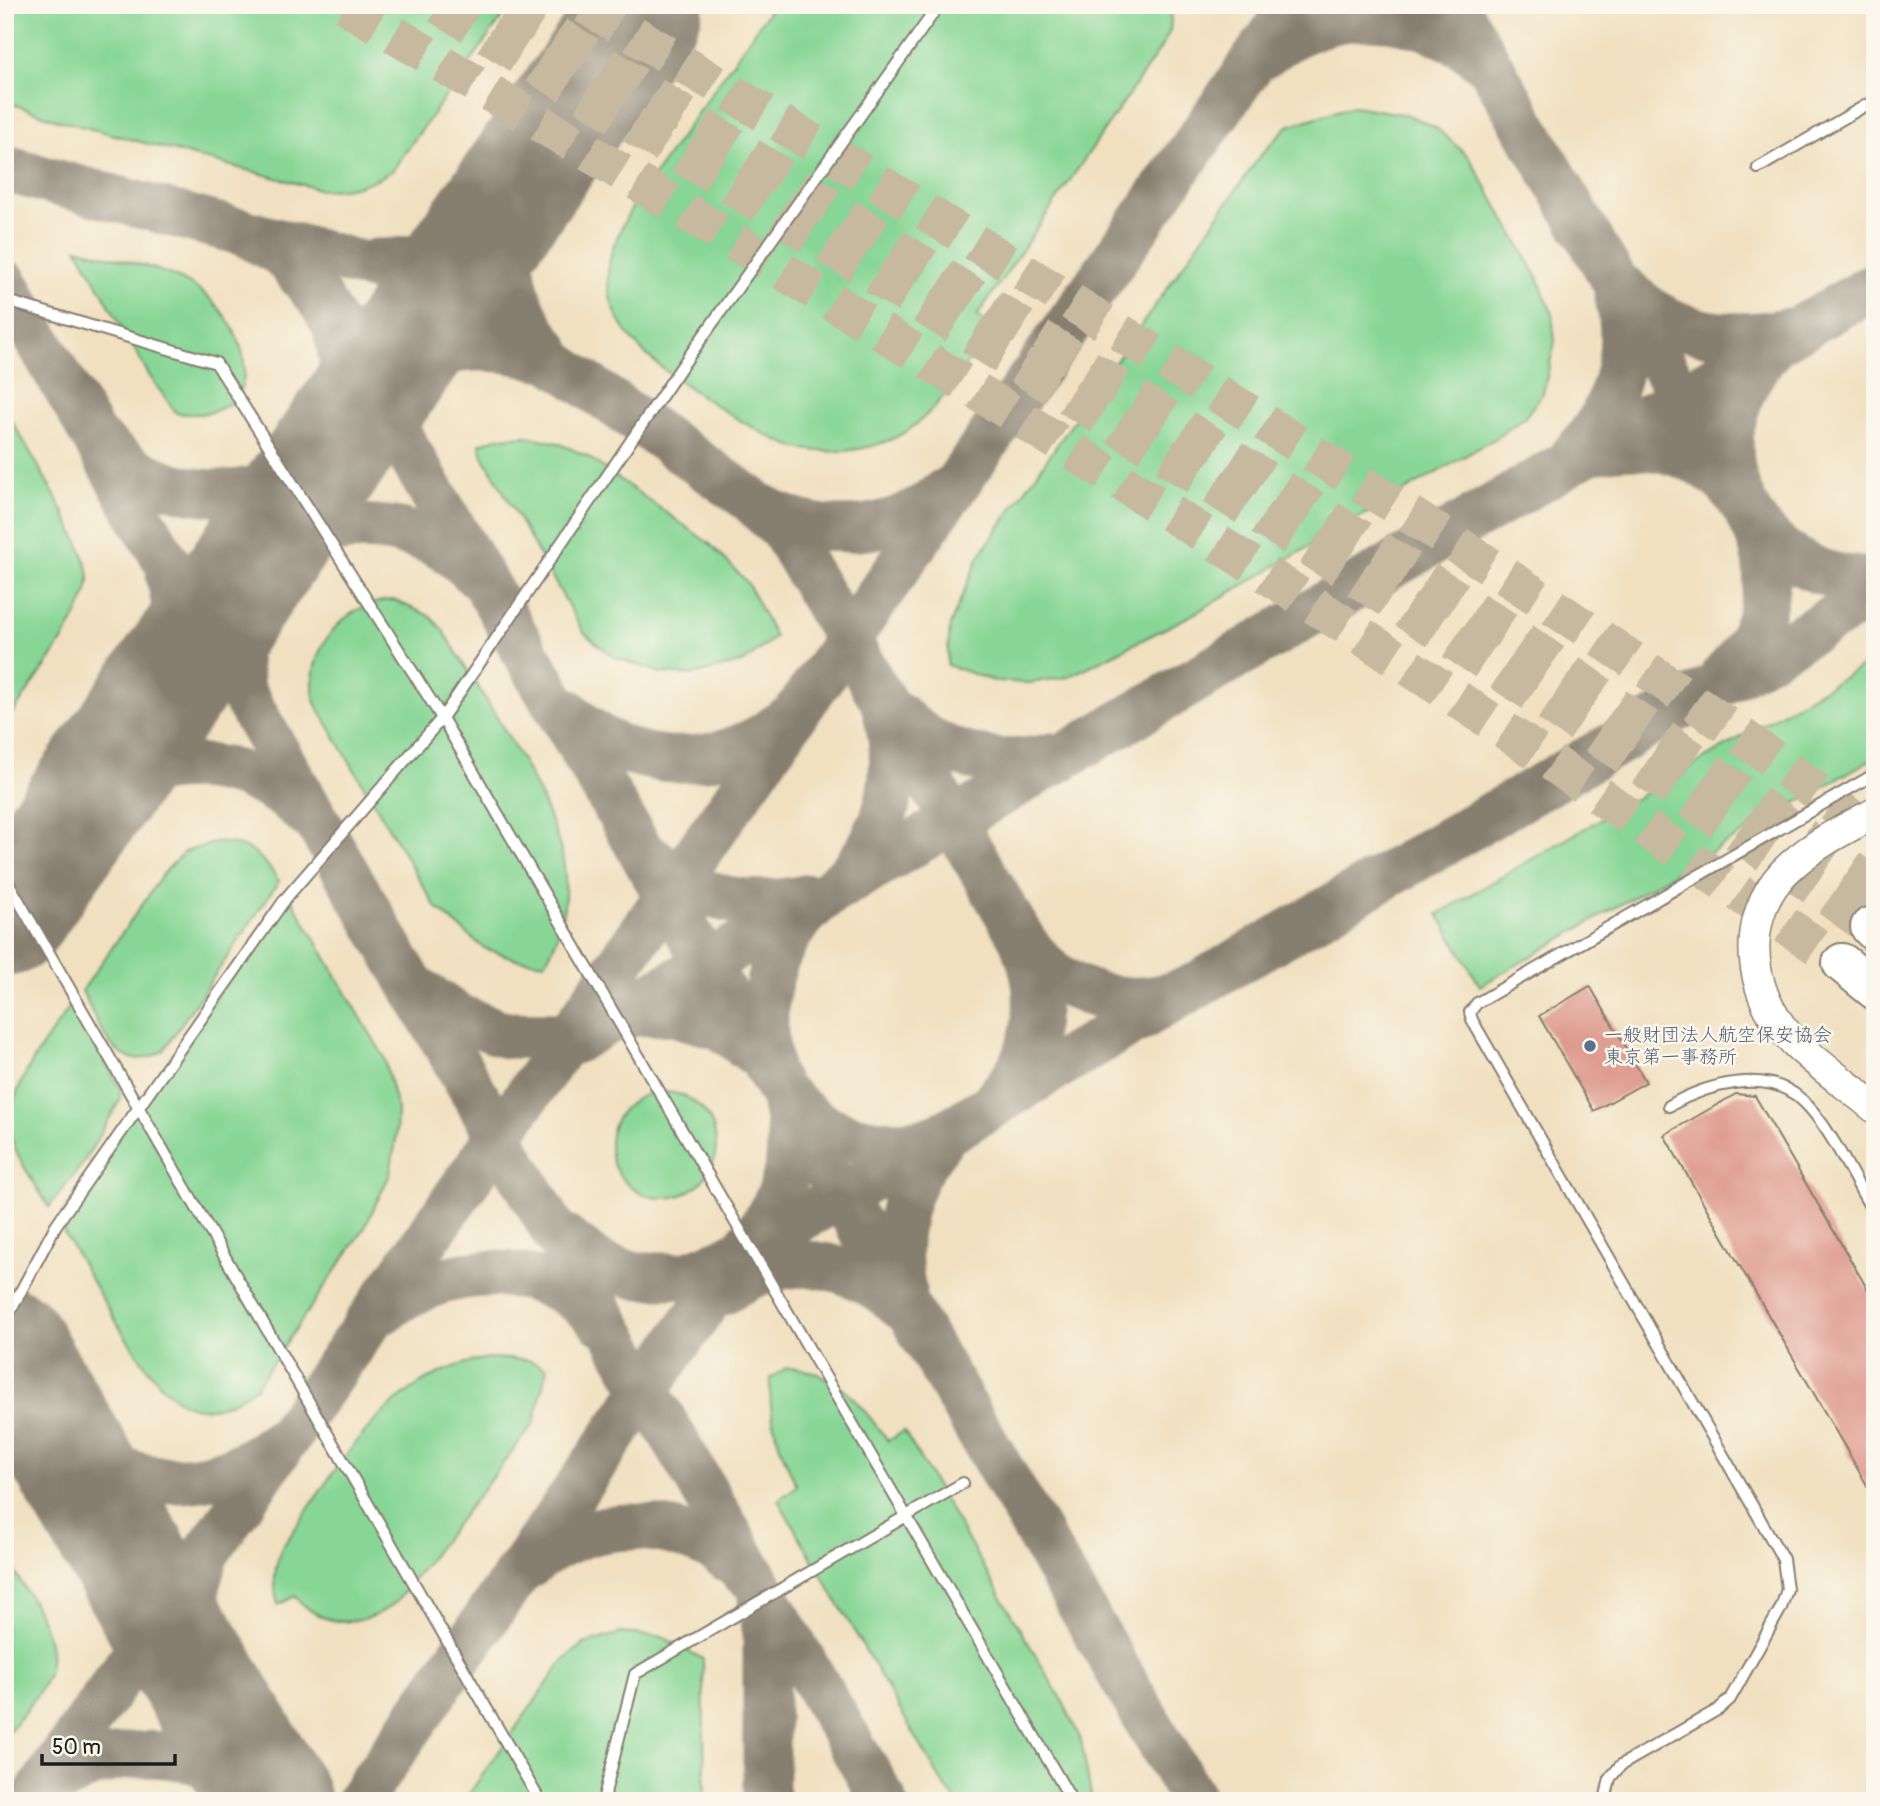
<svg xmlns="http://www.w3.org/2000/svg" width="1880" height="1806" viewBox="0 0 1880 1806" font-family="Pangolin,'Klee One',sans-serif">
	<rect width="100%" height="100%" fill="#fbf7ec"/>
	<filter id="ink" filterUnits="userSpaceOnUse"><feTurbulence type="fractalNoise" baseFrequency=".0143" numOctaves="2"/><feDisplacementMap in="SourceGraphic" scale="14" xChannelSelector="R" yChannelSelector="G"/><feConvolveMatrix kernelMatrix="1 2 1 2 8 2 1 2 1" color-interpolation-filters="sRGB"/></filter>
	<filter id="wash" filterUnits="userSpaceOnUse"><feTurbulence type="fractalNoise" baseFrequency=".00686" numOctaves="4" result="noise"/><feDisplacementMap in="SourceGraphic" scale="28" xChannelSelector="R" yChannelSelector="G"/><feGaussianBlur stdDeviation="1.57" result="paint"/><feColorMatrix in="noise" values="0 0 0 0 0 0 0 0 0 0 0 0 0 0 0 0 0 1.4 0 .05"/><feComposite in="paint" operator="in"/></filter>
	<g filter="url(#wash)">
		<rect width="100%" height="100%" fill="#f0e0c0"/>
		<!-- green -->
		<g fill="#87d695" stroke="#527958" stroke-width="2">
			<path d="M 5,5 L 511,5 L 392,171 C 368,185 350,190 322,190 L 54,119 L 5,101 Z"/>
			<path d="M 773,5 L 1172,5 L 1170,31 L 1160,49 L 977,316 L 992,327 C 964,365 936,421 890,440 C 862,451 831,454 802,449 C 768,443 659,372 637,345 C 627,334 617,318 612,304 C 600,267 616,236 634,204 Z"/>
			<path d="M 1353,106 L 1408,115 L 1435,127 L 1469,157 L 1538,278 L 1552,314 L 1555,342 L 1543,393 L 1525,417 L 1496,438 L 1190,616 L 1068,677 L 1029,683 L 994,681 L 947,665 L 950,625 L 979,556 L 1260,156 L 1288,126 Z"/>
			<path d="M 77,248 C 114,259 172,268 202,292 C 256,334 269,425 176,413 L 149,375 Z"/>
			<path d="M 5,409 C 23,441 92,551 89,581 C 85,618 27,691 5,724 Z"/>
			<path d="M 527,436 L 558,443 L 587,456 L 710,544 L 747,582 L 775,637 L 744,662 L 692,675 L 661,673 L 614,657 L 584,633 L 483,456 L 480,444 L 497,438 Z"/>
			<path d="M 394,600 L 430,616 L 443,630 C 482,696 539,775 560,848 C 571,884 564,932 545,963 L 516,959 L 484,948 L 435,906 L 315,703 C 303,652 343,601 394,600 Z"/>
			<path d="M 1875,659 L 1875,757 L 1480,986 L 1438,914 Z"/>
			<path d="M 217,842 C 251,844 261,855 279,881 L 163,1051 C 115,1079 100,1026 82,991 L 163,874 L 184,852 Z"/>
			<path d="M 288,893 L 384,1057 L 397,1109 L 396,1139 L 390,1174 L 364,1229 L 256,1387 C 234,1403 208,1417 181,1402 C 144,1382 82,1262 57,1221 Z"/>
			<path d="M 71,1005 L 120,1088 L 120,1100 L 82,1165 L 49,1207 C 36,1185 20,1164 12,1140 C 0,1096 47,1040 71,1005 Z"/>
			<circle cx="663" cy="1145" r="53"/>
			<path d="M 489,1358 L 528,1360 L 547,1368 L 534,1423 L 397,1601 C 365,1628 323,1630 295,1596 L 278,1605 C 272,1585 274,1568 281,1549 C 337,1470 384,1374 489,1358 Z"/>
			<path d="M 786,1368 C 834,1367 861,1405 888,1441 L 904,1431 L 1064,1704 L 1081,1740 L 1092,1801 L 957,1801 L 946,1789 L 778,1500 L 797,1486 C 780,1451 767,1418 771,1378 Z"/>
			<path d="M 5,1556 C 25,1591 66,1641 44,1683 C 34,1702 18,1719 5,1737 Z"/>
			<path d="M 621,1633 L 663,1637 L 703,1659 L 705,1801 L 464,1801 L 564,1660 L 584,1644 Z"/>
		</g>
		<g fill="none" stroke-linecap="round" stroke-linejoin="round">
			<!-- taxiway -->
			<g stroke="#867e6e" stroke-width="47">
				<path d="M 1455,5 L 1749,514"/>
				<path d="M 1265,55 C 1328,0 1424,7 1484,62"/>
				<path d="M 5,169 L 447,287 L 750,499 L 785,533 L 1008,915 C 1015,927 1022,941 1032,952 C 1073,1003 1143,1013 1200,984"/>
				<path d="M 527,173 C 500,232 505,300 548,350"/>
				<path d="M 241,231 L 282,254 L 319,298 L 1194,1801"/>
				<path d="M 376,262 C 426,262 467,243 503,207"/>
				<path d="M 5,283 L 884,1801"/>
				<path d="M 1625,289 C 1670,334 1725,343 1786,331"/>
				<path d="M 374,391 C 415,345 483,340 538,357"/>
				<path d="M 104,445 C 155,495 235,509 297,472 C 309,466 324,457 332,446 C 347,426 345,359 337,335"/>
				<path d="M 1598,450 C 1643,440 1695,450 1728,485 C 1740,498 1748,515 1760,529 C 1787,562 1832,583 1875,579"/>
				<path d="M 1574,454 C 1615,413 1633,350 1617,294"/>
				<path d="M 762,507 C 819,540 894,536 944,492"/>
				<path d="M 1723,676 C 1758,642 1776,591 1761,543 C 1754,521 1740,501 1734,478 C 1722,431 1739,385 1770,349"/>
				<path d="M 240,679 C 234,646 229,598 250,569 C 259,556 277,549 290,543 C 350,517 428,522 474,573"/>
				<path d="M 159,695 C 175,657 181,618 169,577"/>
				<path d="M 567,711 C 626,773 720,774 785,721"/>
				<path d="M 898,715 C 938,755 998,771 1052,756"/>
				<path d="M 79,811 C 145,751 242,751 306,814"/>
				<path d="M 654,860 C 695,900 754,911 809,897"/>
				<path d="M 422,992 L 458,1017 L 506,1035 L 556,1036 L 635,1013 L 670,1012 L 721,1027 L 755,1053"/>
				<path d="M 574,1041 L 1875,285"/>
				<path d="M 769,1063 C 758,1007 768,950 810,909 C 824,895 841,884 854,869 C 890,826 900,770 887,717"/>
				<path d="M 997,1098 C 1039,1056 1047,993 1022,940"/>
				<path d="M 793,1102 C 826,1139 884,1151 931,1139"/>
				<path d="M 563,1237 L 600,1265 L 636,1276 L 684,1276 L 723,1261 L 843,1195 L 1079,1053 L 1875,594"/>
				<path d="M 749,1242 C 785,1201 798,1158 785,1104"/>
				<path d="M 903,1290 C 891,1235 903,1185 940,1141"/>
				<path d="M 723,1292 C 786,1248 848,1258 903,1308"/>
				<path d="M 383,1311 C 446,1262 546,1257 601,1322"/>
				<path d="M 38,1401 C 96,1484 194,1508 277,1443"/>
				<path d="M 530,1565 C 594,1510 689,1516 747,1575"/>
				<path d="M 203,1566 C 187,1611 192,1653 210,1697"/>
				<path d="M 761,1601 L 766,1634 L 766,1801"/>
				<path d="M 44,1793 C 107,1739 203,1741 262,1801"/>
				<path d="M 32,1801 L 1293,5"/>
				<path d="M 359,1801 L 743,1250"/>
			</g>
			<!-- runway -->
			<g stroke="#867e6e" stroke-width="119">
				<path d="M 5,917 L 644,5"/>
				<path d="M 5,1345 L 271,1801"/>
			</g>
		</g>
		<g id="blocks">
			<!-- building -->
			<g fill="#dc9386">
				<path d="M 1590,986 L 1646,1082 L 1594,1111 L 1539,1016 Z"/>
				<path d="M 1736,1094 L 1755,1096 L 1875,1302 L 1875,1499 L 1664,1135 Z"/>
			</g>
		</g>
	</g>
	<g filter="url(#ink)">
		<use href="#blocks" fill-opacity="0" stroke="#867e6e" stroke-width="2"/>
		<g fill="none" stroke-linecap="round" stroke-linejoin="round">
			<!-- highway-tunnel -->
			<g stroke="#c6b99f" stroke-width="38" stroke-dasharray="38 19" stroke-linecap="butt">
				<path d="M 345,5 C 720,231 1094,459 1459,700 C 1589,785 1713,878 1842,963"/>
				<path d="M 439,5 C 621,117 802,230 984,343 C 1285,530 1584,719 1870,927"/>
				<path d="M 508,5 L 1511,633 L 1875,887"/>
				<path d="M 585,5 C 830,152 1073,302 1314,454 C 1505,575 1698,696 1875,837"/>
			</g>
			<defs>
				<g id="lane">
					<path d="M 1758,168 L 1875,100"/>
					<path d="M 5,305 L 7,301 L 216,363 L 442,718 L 1072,1801"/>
					<path d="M 5,877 L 540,1801"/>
					<path d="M 1669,1106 C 1705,1085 1767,1067 1802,1100 C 1829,1124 1855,1182 1875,1215"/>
					<path d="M 5,1321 L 56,1225 L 286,898 L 442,718 L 682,366 L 939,5"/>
					<path d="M 603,1801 L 635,1674 L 963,1483"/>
					<path d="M 1605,1801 L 1610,1778 L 1621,1765 L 1719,1709 L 1730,1699 L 1781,1608 L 1787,1589 L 1783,1559 L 1472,1020 L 1470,1012 L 1477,1003 L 1875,774"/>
				</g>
				<path id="secondary" d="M 1875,813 C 1847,828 1816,843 1793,864 C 1743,906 1744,979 1782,1028 C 1803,1055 1848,1085 1875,1108"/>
				<g id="highway">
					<path d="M 1870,927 L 1875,932"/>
					<path d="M 1842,963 L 1875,990"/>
				</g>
			</defs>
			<!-- lane casing -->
			<use href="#lane" stroke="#867e6e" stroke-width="14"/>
			<!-- secondary casing -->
			<use href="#secondary" stroke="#867e6e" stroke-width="33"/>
			<!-- highway casing -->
			<use href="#highway" stroke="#867e6e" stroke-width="42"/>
			<!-- lane -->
			<use href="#lane" stroke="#fff" stroke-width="10"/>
			<!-- secondary -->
			<use href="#secondary" stroke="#fff" stroke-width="30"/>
			<!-- highway -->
			<use href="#highway" stroke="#fff" stroke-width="38"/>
		</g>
	</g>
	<!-- markers -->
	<circle fill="#5c6f8a" stroke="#fbf7ec" stroke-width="2.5" cx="1590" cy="1046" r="7"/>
	<g text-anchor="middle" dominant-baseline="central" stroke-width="5" stroke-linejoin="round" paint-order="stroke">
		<!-- service labels -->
		<g font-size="19" fill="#4e5e75" stroke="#fbf7ec" text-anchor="start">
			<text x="1604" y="1035">一般財団法人航空保安協会<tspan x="1604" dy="22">東京第一事務所</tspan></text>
		</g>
	</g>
	<!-- margin -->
	<rect width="1880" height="1806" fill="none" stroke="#fbf7ec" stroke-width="28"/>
	<!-- scale -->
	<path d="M42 1754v10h133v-10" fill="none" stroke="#1c1c1c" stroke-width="3.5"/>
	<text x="52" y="1754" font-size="21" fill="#1c1c1c" stroke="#fbf7ec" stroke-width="5" paint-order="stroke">50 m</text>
</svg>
